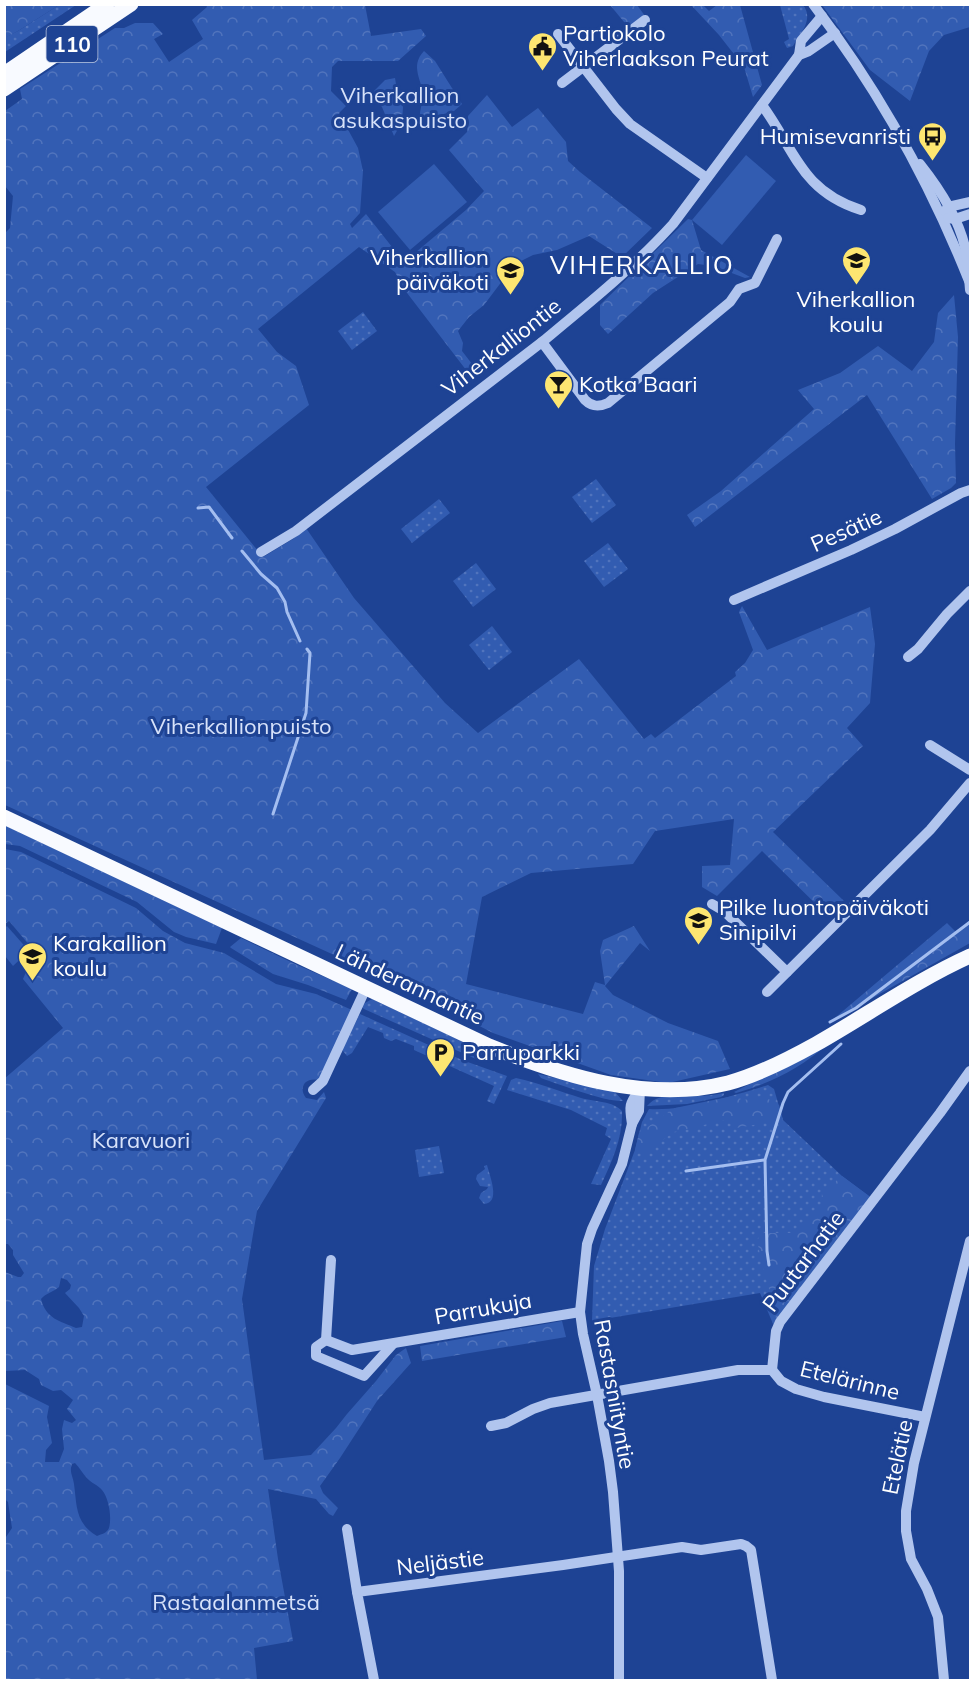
<svg xmlns="http://www.w3.org/2000/svg" width="975" height="1685" viewBox="0 0 975 1685" font-family="Mulish,sans-serif">
	<defs>
		<pattern id="grass-dots" width="8" height="8" patternUnits="userSpaceOnUse" patternTransform="scale(1.5)"><rect width="8" height="8" fill="#325cb1"/><path d="M2 2h.1M6 6h.1" fill="none" stroke="#5174bd" stroke-width="1.8" stroke-linecap="round"/></pattern>
		<pattern id="forest-crowns" width="20" height="18" patternUnits="userSpaceOnUse" patternTransform="scale(1.5)"><rect width="20" height="18" fill="#325cb1"/><path d="M2 6a3 3 0 1 1 6 0M12 15a3 3 0 1 1 6 0" fill="none" stroke="#5174bd"/></pattern>
	</defs>
	<rect width="100%" height="100%" fill="#1e4394"/>
	<!-- grass -->
	<g fill="url(#grass-dots)">
		<path d="M 59,5 L 76,5 L 5,52 L 4,38 L 18,31 Z"/>
		<path d="M 780,5 L 803,5 C 814,19 801,33 793,46 L 787,48 L 784,42 L 789,39 Z"/>
		<path d="M 363,312 L 377,331 L 352,350 L 338,331 Z"/>
		<path d="M 596,479 L 616,505 L 592,523 L 572,497 Z"/>
		<path d="M 439,499 L 450,513 L 412,543 L 401,529 Z"/>
		<path d="M 608,543 L 628,569 L 604,587 L 584,561 Z"/>
		<path d="M 476,563 L 496,589 L 473,607 L 453,581 Z"/>
		<path d="M 492,626 L 512,652 L 489,670 L 469,645 Z"/>
		<path d="M 372,999 L 457,1039 L 483,1053 L 480,1057 L 476,1059 L 364,1009 L 362,1007 L 365,1003 Z"/>
		<path d="M 360,1014 L 462,1060 L 507,1076 L 494,1104 L 487,1101 L 494,1086 L 414,1050 L 414,1046 L 396,1039 L 391,1041 L 384,1038 L 383,1033 L 368,1027 L 352,1053 L 347,1056 L 343,1051 L 343,1047 Z"/>
		<path d="M 538,1074 L 614,1091 L 623,1101 C 605,1102 561,1085 541,1078 Z"/>
		<path d="M 516,1078 C 539,1083 559,1091 581,1098 C 595,1102 613,1101 622,1111 C 623,1138 612,1161 601,1185 L 591,1184 L 611,1139 L 605,1135 L 607,1128 L 571,1110 L 507,1090 L 511,1080 Z"/>
		<path d="M 768,1085 L 774,1089 L 783,1120 L 842,1176 L 873,1199 L 776,1331 L 760,1293 L 592,1321 L 594,1266 L 605,1229 L 635,1150 L 642,1122 L 649,1109 C 686,1111 732,1096 768,1085 Z"/>
		<path d="M 724,1093 L 724,1095 L 721,1097 L 687,1104 L 647,1106 C 659,1091 679,1097 696,1096 C 706,1096 715,1095 724,1093 Z"/>
		<path d="M 439,1146 L 444,1173 L 419,1177 L 415,1150 Z"/>
		<path d="M 487,1165 C 490,1177 501,1203 484,1204 L 479,1198 L 481,1193 L 487,1189 L 488,1187 L 480,1186 L 476,1179 L 477,1175 L 485,1169 L 484,1166 Z"/>
	</g>
	<!-- forest -->
	<g fill="url(#forest-crowns)" fill-rule="evenodd">
		<path d="M 4,5 L 5,4 L 59,5 L 18,31 L 5,38 Z"/>
		<path d="M 206,5 L 365,5 L 371,36 L 421,29 L 426,36 L 398,61 L 338,61 L 332,67 L 331,91 L 346,106 L 339,113 L 358,148 L 363,171 L 360,213 L 350,224 L 352,228 L 366,214 L 396,252 L 409,258 L 466,210 L 484,191 L 449,150 L 467,132 L 468,116 L 487,95 L 512,127 L 538,108 L 566,142 L 568,161 L 580,172 L 652,228 L 622,257 L 589,236 L 557,250 L 533,255 L 515,264 L 484,305 L 469,317 L 458,331 L 463,343 L 462,351 L 479,373 L 473,379 L 404,289 L 395,272 L 359,247 L 258,329 L 277,352 L 296,366 L 309,405 L 206,487 L 263,557 L 293,539 L 306,528 L 354,598 L 445,703 L 478,733 L 579,659 L 644,739 L 651,734 L 655,738 L 736,676 L 735,672 L 745,663 L 753,650 L 739,612 L 742,606 L 767,650 L 870,607 L 875,644 L 870,703 L 847,728 L 863,746 L 773,832 L 845,902 L 829,917 L 762,851 L 717,896 L 702,887 L 702,866 L 730,865 L 734,819 L 655,831 L 633,864 L 531,873 L 482,897 L 466,984 L 583,1014 L 595,982 L 605,985 L 600,951 L 603,940 L 634,926 L 650,951 L 640,943 L 605,986 L 613,995 L 668,1023 L 718,1041 L 730,1069 L 668,1083 L 611,1075 L 493,1033 L 400,985 L 5,805 L 4,234 L 10,228 L 13,196 L 5,186 L 5,111 L 22,99 L 20,89 L 115,28 L 124,28 L 135,23 L 153,23 L 163,34 L 154,39 L 169,62 L 203,39 L 192,20 L 207,7 Z"/>
		<path d="M 610,5 L 637,5 L 645,16 L 629,28 Z"/>
		<path d="M 691,5 L 703,5 L 709,11 L 717,5 L 740,5 L 762,85 L 753,97 L 744,67 L 719,35 Z"/>
		<path d="M 822,5 L 970,5 L 970,27 L 944,35 L 929,51 L 910,101 L 870,70 Z"/>
		<path d="M 424,51 L 435,61 L 462,104 L 454,111 L 420,121 C 419,112 422,105 423,97 C 423,80 409,67 424,51 Z"/>
		<path d="M 395,78 L 398,97 L 403,107 L 402,122 L 394,136 L 382,107 L 376,100 L 373,92 L 385,80 Z"/>
		<path d="M 688,219 L 692,220 L 701,250 L 750,277 L 745,278 L 713,266 L 698,264 L 653,293 L 608,334 L 600,325 L 600,305 Z"/>
		<path d="M 954,295 L 958,337 L 955,444 L 956,483 L 951,488 L 932,499 L 867,395 L 695,527 L 687,515 L 721,491 L 814,409 L 798,390 L 840,373 L 878,346 L 912,371 L 934,342 L 938,313 Z"/>
		<path d="M 4,825 L 222,928 L 216,944 L 186,937 L 174,932 L 137,902 L 20,846 L 5,844 Z"/>
		<path d="M 5,849 L 21,852 L 136,908 L 163,931 L 185,943 L 224,953 L 276,984 L 316,994 L 352,1010 L 322,1076 L 318,1080 C 305,1077 298,1088 306,1098 L 317,1100 L 324,1092 L 326,1098 L 257,1211 L 242,1299 L 264,1460 L 311,1455 L 336,1428 L 347,1414 L 376,1381 L 396,1355 L 406,1348 L 411,1363 L 377,1401 L 340,1458 L 320,1486 L 323,1493 L 338,1508 L 333,1516 L 329,1514 L 316,1499 L 268,1489 L 278,1559 L 293,1641 L 254,1648 L 257,1680 L 5,1680 L 4,1540 L 12,1528 L 8,1502 L 5,1499 L 5,1384 L 49,1406 L 47,1417 L 52,1443 L 46,1450 L 45,1462 L 59,1462 L 64,1449 L 62,1429 L 64,1420 L 72,1423 L 76,1420 L 67,1409 L 73,1400 L 61,1390 L 53,1391 L 41,1385 L 39,1379 L 25,1370 L 5,1371 L 5,1272 L 18,1277 L 21,1277 L 24,1273 L 13,1255 L 13,1250 L 8,1244 L 5,1244 L 4,1079 L 63,1028 L 23,979 L 26,972 L 31,966 L 36,953 L 9,921 L 5,924 ZM 61,1278 L 67,1280 L 71,1285 L 70,1289 L 65,1293 L 79,1308 L 84,1316 L 82,1327 L 76,1328 C 60,1321 46,1319 41,1299 C 46,1293 53,1292 59,1287 ZM 75,1463 C 80,1468 82,1473 87,1478 C 91,1483 98,1485 102,1490 C 109,1498 112,1518 109,1528 C 107,1533 102,1534 97,1536 C 75,1523 77,1506 74,1484 C 73,1476 69,1472 72,1464 Z"/>
		<path d="M 970,920 L 970,943 L 830,1022 L 947,923 L 957,933 Z"/>
		<path d="M 241,938 L 295,964 L 352,989 L 346,1000 L 308,985 L 273,974 L 231,948 L 230,947 Z"/>
		<path d="M 828,1044 C 799,1069 773,1082 736,1093 L 734,1092 Z"/>
		<path d="M 733,1096 L 744,1100 L 763,1096 L 779,1105 L 783,1120 L 736,1128 L 725,1120 L 674,1132 L 644,1153 L 635,1150 L 639,1133 L 675,1108 Z"/>
		<path d="M 842,1176 L 873,1199 L 780,1322 C 770,1294 762,1268 757,1239 L 759,1238 L 759,1233 L 792,1233 L 821,1211 L 822,1193 Z"/>
		<path d="M 562,1321 L 566,1337 L 422,1361 L 420,1346 Z"/>
	</g>
	<!-- garden -->
	<g fill="#325cb1">
		<path d="M 746,155 L 776,181 L 722,245 L 692,220 Z"/>
		<path d="M 434,164 L 467,202 L 410,250 L 378,212 Z"/>
		<path d="M 7,926 L 29,951 L 13,966 L 5,956 L 5,928 Z"/>
	</g>
	<g fill="none" stroke-linecap="round" stroke-linejoin="round">
		<!-- stream -->
		<g stroke="#a4bef0" stroke-width="3">
			<path d="M 198,508 L 209,507 L 232,538"/>
			<path d="M 242,551 L 261,574 L 277,588 L 285,602 L 287,612 L 300,641"/>
			<path d="M 273,814 L 306,713 L 310,653 L 307,649"/>
			<path d="M 830,1022 L 856,1008 L 970,922"/>
			<path d="M 686,1171 L 764,1160"/>
			<path d="M 769,1265 L 767,1251 L 765,1160 L 783,1103 L 788,1092 L 841,1044"/>
		</g>
		<!-- minor -->
		<g stroke="#b1c5ee" stroke-width="10">
			<path d="M 813,4 C 878,89 930,183 969,281"/>
			<path d="M 558,34 L 616,109 L 630,124 L 707,178"/>
			<path d="M 799,55 L 801,41 L 822,16"/>
			<path d="M 562,83 L 645,20"/>
			<path d="M 762,105 C 795,150 801,191 861,210"/>
			<path d="M 920,164 C 939,188 958,217 965,247 C 968,261 969,276 970,290"/>
			<path d="M 945,211 L 948,207 L 970,202"/>
			<path d="M 948,218 L 955,219 L 970,214"/>
			<path d="M 542,342 L 585,400 C 592,407 599,407 608,403 L 730,302 L 739,289 L 755,283 L 777,239"/>
			<path d="M 261,552 L 296,531 L 542,342 C 587,305 633,268 673,224 L 799,55 L 809,51 L 835,33"/>
			<path d="M 734,600 L 851,550 L 895,529 L 961,493 L 970,490"/>
			<path d="M 908,657 L 918,649 L 947,614 L 970,591"/>
			<path d="M 930,745 L 970,770"/>
			<path d="M 712,904 L 724,911 L 787,972"/>
			<path d="M 767,992 L 930,830 L 970,783"/>
			<path d="M 313,1090 L 323,1081 L 366,988"/>
			<path d="M 632,1124 C 629,1106 629,1104 640,1089"/>
			<path d="M 326,1340 L 352,1350 L 580,1312"/>
			<path d="M 326,1340 L 316,1347 L 316,1356 L 364,1376 L 393,1344"/>
			<path d="M 326,1340 L 331,1260"/>
			<path d="M 772,1370 L 781,1381 L 796,1389 L 824,1397 L 925,1417"/>
			<path d="M 491,1426 L 506,1423 L 533,1409 L 550,1403 L 738,1370 L 772,1370 L 776,1331 L 780,1322 L 940,1113 L 970,1071"/>
			<path d="M 347,1529 L 357,1592"/>
			<path d="M 374,1680 L 357,1592 L 563,1565 L 682,1547 L 701,1550 L 741,1544 L 746,1546 L 751,1550 L 772,1680"/>
			<path d="M 619,1680 L 619,1571 L 613,1492 L 609,1461 L 597,1395 L 583,1334 L 580,1312 L 587,1244 L 592,1229 L 622,1164 L 632,1124 L 639,1111 L 640,1089"/>
			<path d="M 944,1680 L 938,1617 L 927,1589 L 911,1559 L 906,1531 L 906,1511 L 914,1463 L 970,1241"/>
		</g>
		<!-- major -->
		<g stroke="#f8faff" stroke-width="15">
			<path d="M 4,74 L 107,4"/>
			<path d="M 4,89 L 131,4"/>
			<path d="M 4,817 L 489,1046 C 564,1076 648,1103 728,1083 C 758,1075 789,1059 816,1044 C 867,1015 917,980 970,956"/>
		</g>
	</g>
	<!-- icons -->
	<defs>
		<symbol id="civic-pin" viewBox="-11 -11 22 30"><path d="M0 17L-7.5 6A9.5 9.5 0 1 1 7.5 6Z" fill="#fde671" stroke="#1e4394"/><path d="M-.6-6.5H3V-4.5H.6V-3L4-1V1h2V6H-6V1h2V-1L-.6-3ZM-1.2 2.5V6h2.4V2.5Z" fill="#111"/></symbol>
		<symbol id="bus-pin" viewBox="-11 -11 22 30"><path d="M0 17L-7.5 6A9.5 9.5 0 1 1 7.5 6Z" fill="#fde671" stroke="#1e4394"/><path d="M-5-6H5V4H4V6H2V4H-2V6H-4V4H-5ZM-3.5-4V0h7V-4ZM-3.5 1.2v1.5H-2V1.2ZM2 1.2v1.5H3.5V1.2Z" fill="#111"/></symbol>
		<symbol id="school-pin" viewBox="-11 -11 22 30"><path d="M0 17L-7.5 6A9.5 9.5 0 1 1 7.5 6Z" fill="#fde671" stroke="#1e4394"/><path d="M0-5L7-2L0 1L-7-2ZM-4 1L0 2.5L4 1V4Q0 6-4 4Z" fill="#111"/></symbol>
		<symbol id="bar-pin" viewBox="-11 -11 22 30"><path d="M0 17L-7.5 6A9.5 9.5 0 1 1 7.5 6Z" fill="#fde671" stroke="#1e4394"/><path d="M-6-5H6L.8 .8V4.5H3.5V6h-7V4.5H-.8V.8Z" fill="#111"/></symbol>
		<symbol id="parking-pin" viewBox="-11 -11 22 30"><path d="M0 17L-7.5 6A9.5 9.5 0 1 1 7.5 6Z" fill="#fde671" stroke="#1e4394"/><path d="M-3.5-5.5H1a3.5 3.5 0 0 1 0 7H-1V5.5H-3.5ZM-1-3.4V-.6H.8a1.4 1.4 0 0 0 0-2.8Z" fill="#111"/></symbol>
	</defs>
	<g fill-rule="evenodd">
		<use href="#civic-pin" x="526" y="30" width="33" height="45"/>
		<use href="#bus-pin" x="916" y="120" width="33" height="45"/>
		<use href="#school-pin" x="840" y="244" width="33" height="45"/>
		<use href="#school-pin" x="494" y="254" width="33" height="45"/>
		<use href="#bar-pin" x="542" y="368" width="33" height="45"/>
		<use href="#school-pin" x="682" y="904" width="33" height="45"/>
		<use href="#school-pin" x="16" y="940" width="33" height="45"/>
		<use href="#parking-pin" x="424" y="1036" width="33" height="45"/>
	</g>
	<g text-anchor="middle" dominant-baseline="central" stroke-width="6" stroke-linejoin="round" paint-order="stroke">
		<!-- shield labels -->
		<rect fill="#1e4394" stroke="#bcc7df" stroke-width="1.5" x="46.5" y="26" width="51" height="36" rx="4.5"/>
		<g font-size="21" font-weight="bold" fill="#fff">
			<text x="72" y="44">110</text>
		</g>
		<!-- poi labels -->
		<g font-size="22" fill="#fff" stroke="#1e4394" text-anchor="start">
			<text x="563" y="33">Partiokolo<tspan x="563" dy="25">Viherlaakson Peurat</tspan></text>
			<text x="911" y="136" text-anchor="end">Humisevanristi</text>
			<text x="489" y="257" text-anchor="end">Viherkallion<tspan x="489" dy="25">päiväkoti</tspan></text>
			<text x="856" y="299" text-anchor="middle">Viherkallion<tspan x="856" dy="25">koulu</tspan></text>
			<text x="579" y="384">Kotka Baari</text>
			<text x="719" y="907">Pilke luontopäiväkoti<tspan x="719" dy="25">Sinipilvi</tspan></text>
			<text x="53" y="943">Karakallion<tspan x="53" dy="25">koulu</tspan></text>
			<text x="462" y="1052">Parruparkki</text>
		</g>
		<!-- park labels -->
		<g font-size="22" fill="#d7e2fa" stroke="#1e4394">
			<text x="400" y="95">Viherkallion<tspan x="400" dy="25">asukaspuisto</tspan></text>
			<text x="241" y="726">Viherkallionpuisto</text>
			<text x="141" y="1140">Karavuori</text>
			<text x="236" y="1602">Rastaalanmetsä</text>
		</g>
		<!-- street labels -->
		<g font-size="22" fill="#fff" stroke="#1e4394">
			<text transform="translate(501 347) rotate(-38)">Viherkalliontie</text>
			<text transform="translate(846 530) rotate(-24)">Pesätie</text>
			<text transform="translate(410 984) rotate(25)">Lähderannantie</text>
			<text transform="translate(803 1261) rotate(-53)">Puutarhatie</text>
			<text transform="translate(483 1308) rotate(-10)">Parrukuja</text>
			<text transform="translate(850 1380) rotate(14)">Etelärinne</text>
			<text transform="translate(615 1394) rotate(80)">Rastasniityntie</text>
			<text transform="translate(897 1457) rotate(-78)">Etelätie</text>
			<text transform="translate(440 1562) rotate(-7)">Neljästie</text>
		</g>
		<!-- quarter labels -->
		<g font-size="26" letter-spacing="1.5" fill="#fff" stroke="#1e4394">
			<text x="642" y="264">VIHERKALLIO</text>
		</g>
	</g>
	<!-- border -->
	<rect width="975" height="1685" fill="none" stroke="#ffffff" stroke-width="12"/>
</svg>
